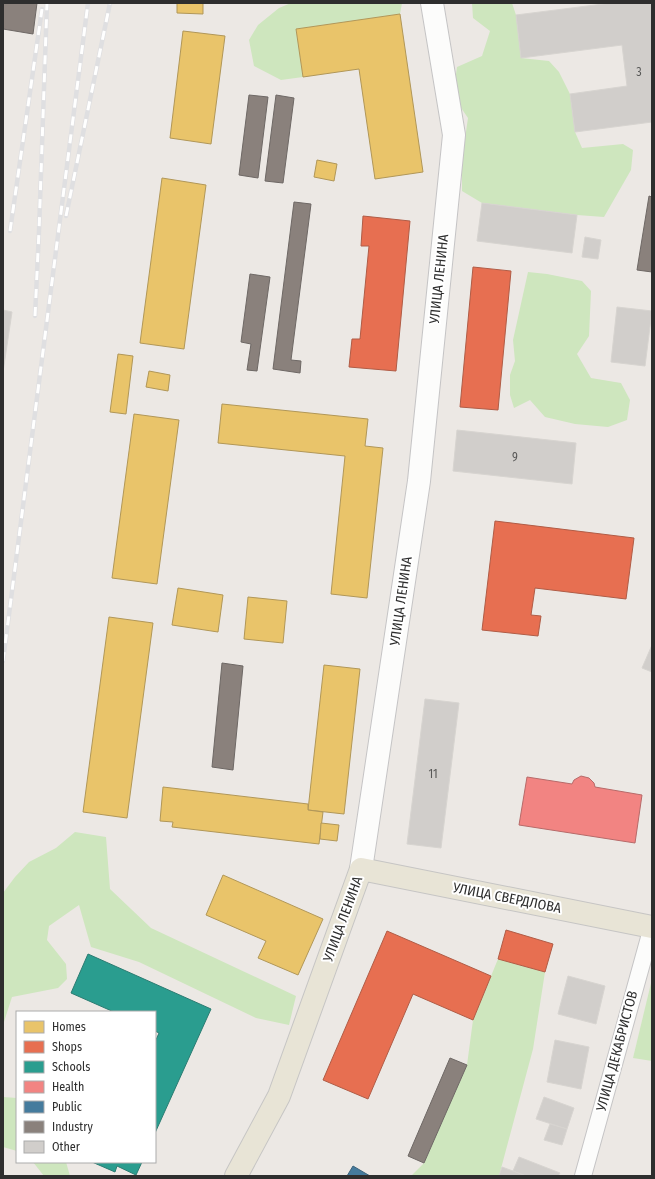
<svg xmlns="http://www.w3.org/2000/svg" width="655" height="1179" viewBox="0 0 655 1179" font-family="'Fira Sans Condensed',sans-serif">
	<rect width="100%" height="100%" fill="#ece8e4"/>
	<!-- green -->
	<g fill="#cee6be">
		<path d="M 291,3 L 402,3 L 400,14 L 296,29 L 303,77 L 281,80 L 254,66 L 249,40 L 258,25 L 279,8 Z"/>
		<path d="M 472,3 L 512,3 L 516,15 L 521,58 L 549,61 L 559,72 L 570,94 L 575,132 L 582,148 L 623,144 L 633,150 L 631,170 L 604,217 L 577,215 L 482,203 L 462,191 L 462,159 L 468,118 L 453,96 L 457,67 L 482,56 L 490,31 L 473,18 Z"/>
		<path d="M 528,272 L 547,274 L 582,281 L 591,291 L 589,336 L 577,354 L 591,378 L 621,383 L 630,400 L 627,420 L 608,427 L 575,424 L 545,417 L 530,400 L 514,408 L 510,395 L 510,375 L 515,361 L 513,340 Z"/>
		<path d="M 75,832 L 106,837 L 110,889 L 151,928 L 296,996 L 289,1025 L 256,1018 L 139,962 L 91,947 L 79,905 L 49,926 L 47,940 L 66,964 L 67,979 L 58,988 L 12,997 L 3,1025 L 3,893 L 15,877 L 29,862 L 56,848 Z"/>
		<path d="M 498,959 L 545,972 L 533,1049 L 499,1176 L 411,1176 L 424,1163 L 467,1065 L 473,1020 Z"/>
		<path d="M 652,979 L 652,1061 L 633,1058 Z"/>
		<path d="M 3,1097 L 17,1098 L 17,1151 L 3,1147 Z"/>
		<path d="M 33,1162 L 66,1162 L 70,1176 L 44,1176 Z"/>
	</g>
	<!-- homes -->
	<g fill="#e9c46a" stroke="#b19758">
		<path d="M 177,3 L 203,3 L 203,14 L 177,13 Z"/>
		<path d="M 400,14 L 423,172 L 375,179 L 359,69 L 303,77 L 296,29 Z"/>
		<path d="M 183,31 L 225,36 L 211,144 L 170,138 Z"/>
		<path d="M 317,160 L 337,164 L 334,181 L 314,177 Z"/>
		<path d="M 162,178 L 206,185 L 184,349 L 140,343 Z"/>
		<path d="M 118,354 L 133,356 L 126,414 L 110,412 Z"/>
		<path d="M 149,371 L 170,375 L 168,391 L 146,387 Z"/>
		<path d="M 222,404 L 368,419 L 365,446 L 383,448 L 367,598 L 331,594 L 345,456 L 218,443 Z"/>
		<path d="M 134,414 L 179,420 L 157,584 L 112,578 Z"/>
		<path d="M 178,588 L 223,595 L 218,632 L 172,625 Z"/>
		<path d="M 248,597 L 287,601 L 283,643 L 244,639 Z"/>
		<path d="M 109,617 L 153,623 L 127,818 L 83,812 Z"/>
		<path d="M 324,665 L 360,669 L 344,814 L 308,810 Z"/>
		<path d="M 163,787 L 308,804 L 308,810 L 323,812 L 319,844 L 172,827 L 173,822 L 160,821 Z"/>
		<path d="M 321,823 L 339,825 L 337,841 L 320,839 Z"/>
		<path d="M 223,875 L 323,919 L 298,975 L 258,958 L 266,941 L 206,915 Z"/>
	</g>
	<!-- shops -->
	<g fill="#e76f51" stroke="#b05c46">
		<path d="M 363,216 L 410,221 L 396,371 L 349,367 L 352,339 L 360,339 L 369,246 L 361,246 Z"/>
		<path d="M 473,267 L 511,271 L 498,410 L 460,407 Z"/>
		<path d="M 495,521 L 634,538 L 626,599 L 535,588 L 531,615 L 541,616 L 538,636 L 482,630 Z"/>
		<path d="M 506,930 L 553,944 L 545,972 L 498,959 Z"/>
		<path d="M 387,931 L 491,976 L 473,1020 L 413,994 L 368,1099 L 323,1080 Z"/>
	</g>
	<!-- schools -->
	<g fill="#2a9d8f" stroke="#2b7c72">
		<path d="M 88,954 L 211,1009 L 155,1133 L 155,1042 L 159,1033 L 155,1031 L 155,1012 L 114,1012 L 71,993 Z"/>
		<path d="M 92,1162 L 142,1162 L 136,1175 L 117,1166 L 115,1172 Z"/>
	</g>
	<!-- health -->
	<path fill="#f28482" stroke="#b76a69" d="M 581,776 L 589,778 L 594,783 L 595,787 L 642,795 L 635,843 L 519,825 L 527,777 L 572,784 L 574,780 Z"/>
	<!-- public -->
	<path fill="#457b9d" stroke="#3e647c" d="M 353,1166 L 370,1176 L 347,1176 Z"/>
	<!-- industry -->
	<g fill="#8a817c" stroke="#6e6865">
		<path d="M 3,3 L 37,3 L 33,34 L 3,29 Z"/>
		<path d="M 249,95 L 268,97 L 258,178 L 239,175 Z"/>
		<path d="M 276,95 L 294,98 L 283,183 L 265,181 Z"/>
		<path d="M 649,196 L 652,197 L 652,272 L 637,270 Z"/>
		<path d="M 294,202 L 311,204 L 291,360 L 301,361 L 300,373 L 273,369 Z"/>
		<path d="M 250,274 L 270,277 L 257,371 L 247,370 L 251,344 L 241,342 Z"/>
		<path d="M 222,663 L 243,666 L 233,770 L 212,767 Z"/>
		<path d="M 450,1058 L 467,1065 L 424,1163 L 408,1156 Z"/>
	</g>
	<!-- building -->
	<g fill="#d1cecb" stroke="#d7d4d0">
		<path d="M 611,3 L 652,3 L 652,122 L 575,132 L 570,94 L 627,86 L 622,45 L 521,58 L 516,15 Z"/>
		<path d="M 482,203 L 577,215 L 572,253 L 477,241 Z"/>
		<path d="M 585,237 L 601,240 L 598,259 L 582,257 Z"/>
		<path d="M 617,307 L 652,311 L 645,366 L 611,362 Z"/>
		<path d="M 3,310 L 12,312 L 3,372 Z"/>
		<path d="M 457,430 L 576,443 L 572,484 L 453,471 Z"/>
		<path d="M 652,645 L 652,672 L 642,668 Z"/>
		<path d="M 425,699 L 459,703 L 441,848 L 407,844 Z"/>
		<path d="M 568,976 L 605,986 L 596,1024 L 558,1014 Z"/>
		<path d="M 555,1040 L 589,1047 L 581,1089 L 547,1082 Z"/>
		<path d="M 544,1097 L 574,1108 L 567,1129 L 536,1119 Z"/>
		<path d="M 550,1124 L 567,1129 L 562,1145 L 544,1140 Z"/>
		<path d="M 519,1157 L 560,1173 L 558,1176 L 526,1176 L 513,1171 Z"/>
		<path d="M 502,1167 L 513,1171 L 526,1176 L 499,1176 Z"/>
	</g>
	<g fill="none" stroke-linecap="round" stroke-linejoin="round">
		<defs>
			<path id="minor" d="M 583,1176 L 652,927"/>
			<path id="secondary" d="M 361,869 L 419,481 L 454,135 L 432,3"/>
			<path id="primary" d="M 236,1176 L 279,1096 L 361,869 L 652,927"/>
		</defs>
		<!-- minor casing -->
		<use href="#minor" stroke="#c5c4c5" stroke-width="18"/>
		<!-- secondary casing -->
		<use href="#secondary" stroke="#c5c4c5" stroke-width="24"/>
		<!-- primary casing -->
		<use href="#primary" stroke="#c6c5c4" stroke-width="24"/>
		<!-- minor -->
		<use href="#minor" stroke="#fcfcfb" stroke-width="16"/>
		<!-- secondary -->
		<use href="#secondary" stroke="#fcfcfb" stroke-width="22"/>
		<!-- primary -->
		<use href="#primary" stroke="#e8e4d6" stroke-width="22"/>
		<defs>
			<g id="rail">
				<path d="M 66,216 L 110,3"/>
				<path d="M 10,231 L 42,9"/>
				<path d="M 35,316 L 39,231 L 47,3"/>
				<path d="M 3,661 L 88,3"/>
			</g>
		</defs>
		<!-- rail casing -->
		<use href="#rail" stroke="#dfdfe1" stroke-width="4.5"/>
		<!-- rail -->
		<use href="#rail" stroke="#fff" stroke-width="3" stroke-dasharray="9" stroke-linecap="butt"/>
	</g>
	<g text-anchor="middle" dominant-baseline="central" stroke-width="4" stroke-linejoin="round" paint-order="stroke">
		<!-- number labels -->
		<g font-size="12" fill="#585857">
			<text x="639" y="72">3</text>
			<text x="515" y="457">9</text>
			<text x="433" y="774">11</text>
		</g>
		<!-- street labels -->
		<g font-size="14" fill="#2e2e2e" stroke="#fff">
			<text transform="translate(439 279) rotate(-84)">УЛИЦА ЛЕНИНА</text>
			<text transform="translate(401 601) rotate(-82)">УЛИЦА ЛЕНИНА</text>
			<text transform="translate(507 898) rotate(11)">УЛИЦА СВЕРДЛОВА</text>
			<text transform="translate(343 919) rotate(-70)">УЛИЦА ЛЕНИНА</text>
			<text transform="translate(617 1051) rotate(-75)">УЛИЦА ДЕКАБРИСТОВ</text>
		</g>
	</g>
	<!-- border -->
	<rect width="655" height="1179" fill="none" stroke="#2e2e2e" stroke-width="8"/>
	<!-- legend -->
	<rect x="16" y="1011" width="140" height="152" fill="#ffffff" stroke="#ababab"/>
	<rect x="24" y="1021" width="20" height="12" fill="#e9c46a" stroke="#ababab"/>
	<text x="52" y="1031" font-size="12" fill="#2e2e2e">Homes</text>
	<rect x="24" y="1041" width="20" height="12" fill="#e76f51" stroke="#ababab"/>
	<text x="52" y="1051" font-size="12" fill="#2e2e2e">Shops</text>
	<rect x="24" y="1061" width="20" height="12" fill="#2a9d8f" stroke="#ababab"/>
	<text x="52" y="1071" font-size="12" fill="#2e2e2e">Schools</text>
	<rect x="24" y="1081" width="20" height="12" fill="#f28482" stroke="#ababab"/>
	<text x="52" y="1091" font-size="12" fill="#2e2e2e">Health</text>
	<rect x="24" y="1101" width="20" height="12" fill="#457b9d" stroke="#ababab"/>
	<text x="52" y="1111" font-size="12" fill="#2e2e2e">Public</text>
	<rect x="24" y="1121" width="20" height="12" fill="#8a817c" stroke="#ababab"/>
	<text x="52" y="1131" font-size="12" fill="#2e2e2e">Industry</text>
	<rect x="24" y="1141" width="20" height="12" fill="#d1cecb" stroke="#ababab"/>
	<text x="52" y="1151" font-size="12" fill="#2e2e2e">Other</text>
</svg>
